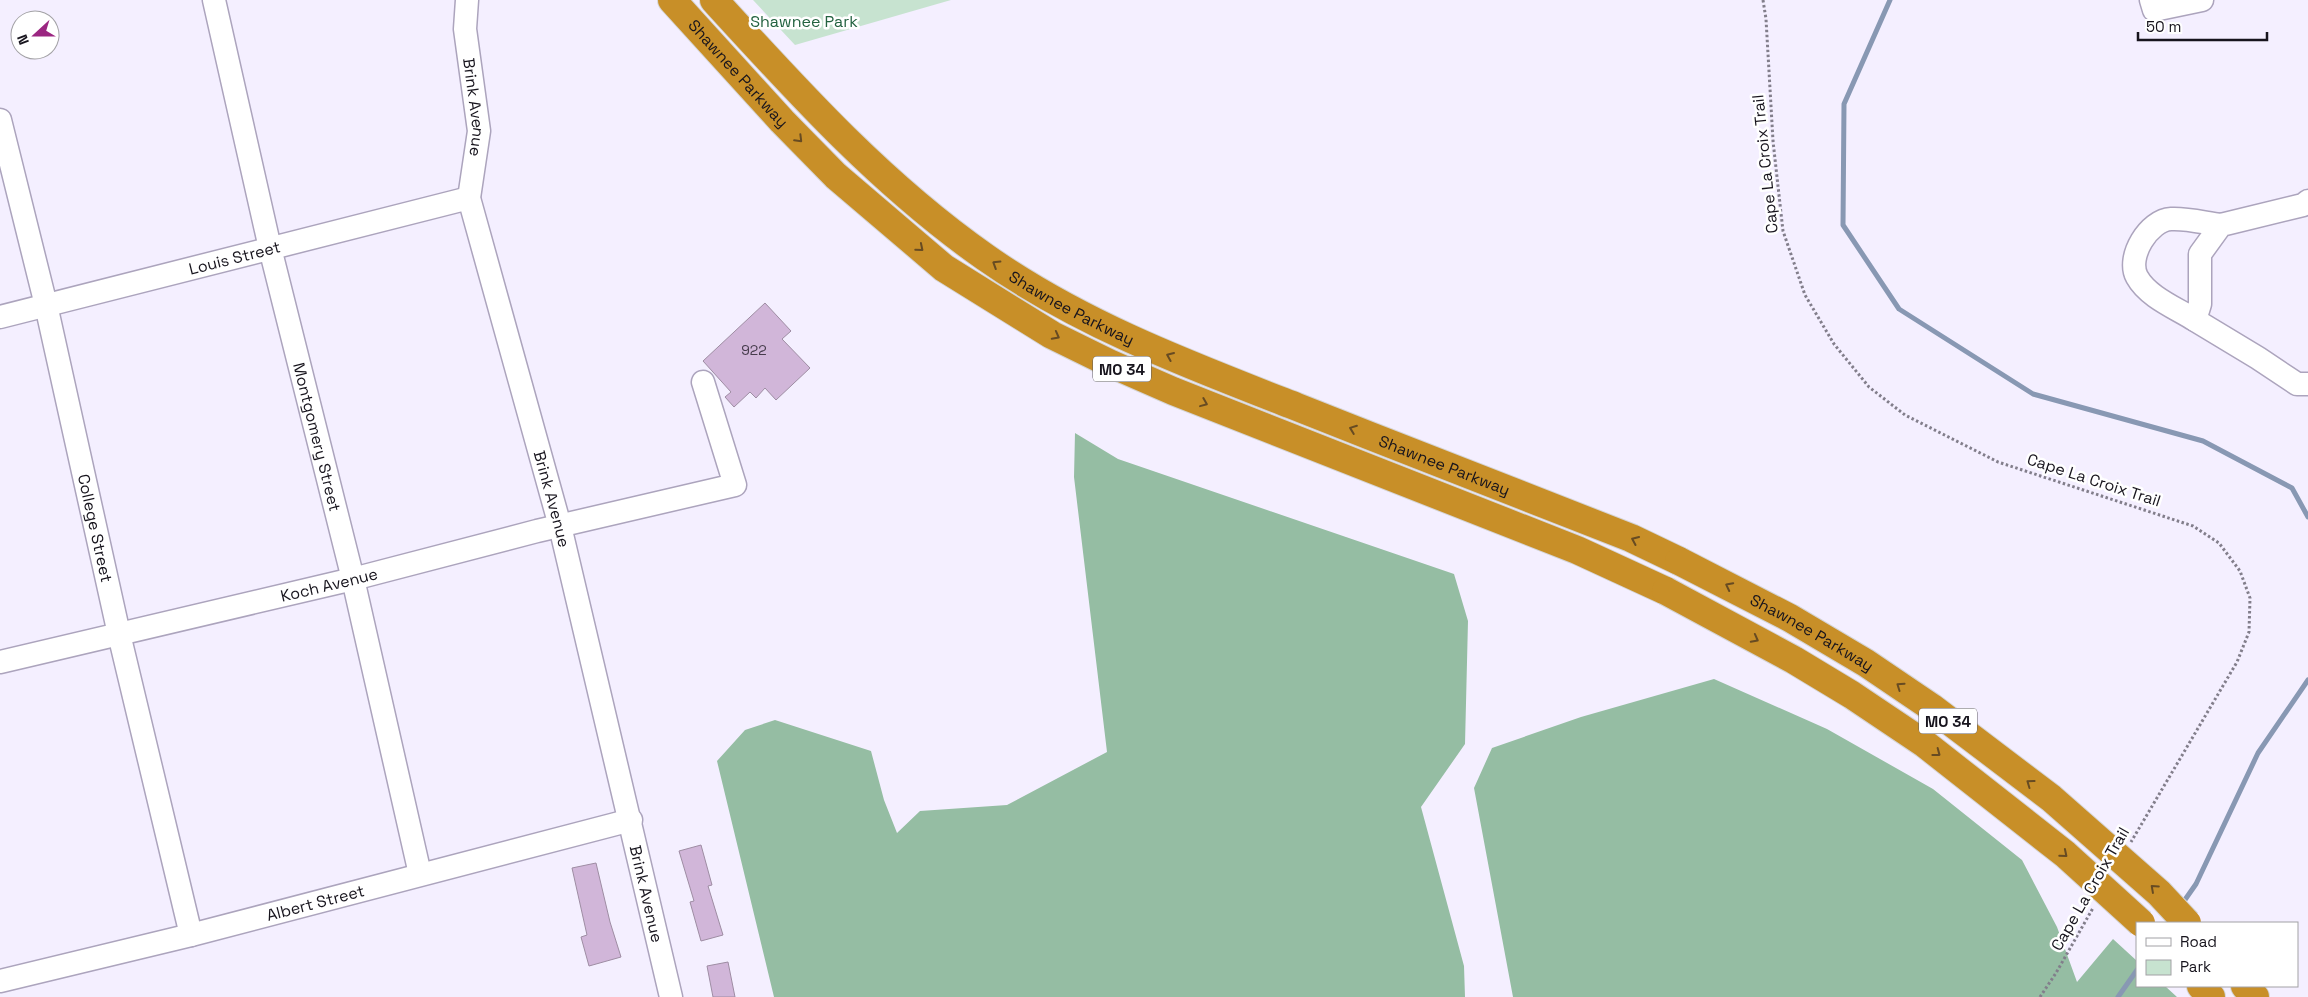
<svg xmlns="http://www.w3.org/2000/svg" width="2308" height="997" viewBox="0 0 2308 997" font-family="'Space Grotesk',sans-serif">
	<rect width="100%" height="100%" fill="#f4efff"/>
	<!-- green -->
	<path fill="#c7e3d0" d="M 753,0 L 951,0 L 795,45 Z"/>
	<!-- forest -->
	<g fill="#95bda3">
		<path d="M 1075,433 L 1118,459 L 1454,574 L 1468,621 L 1465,744 L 1421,807 L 1464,966 L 1465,997 L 774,997 L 717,761 L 745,730 L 775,720 L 871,751 L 884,800 L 897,833 L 920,811 L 1007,805 L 1107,752 L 1074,477 Z"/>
		<path d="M 1714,679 L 1827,729 L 1933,789 L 2022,860 L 2057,927 L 2077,982 L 2113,939 L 2137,961 L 2137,986 L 2165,986 L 2177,997 L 1513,997 L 1474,788 L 1492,748 L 1581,717 Z"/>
	</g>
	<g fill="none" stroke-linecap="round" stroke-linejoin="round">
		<!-- stream -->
		<g stroke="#8898b3" stroke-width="5">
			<path d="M 1890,0 L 1844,104 L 1843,225 L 1899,309 L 2033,394 L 2203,441 L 2292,488 L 2308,517"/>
			<path d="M 2182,904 L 2196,884 L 2258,753 L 2308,680"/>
			<path d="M 2118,997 L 2137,970"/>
		</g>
	</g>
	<!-- building -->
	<g fill="#d1b6d9" stroke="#9e8da3">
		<path d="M 765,303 L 791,331 L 782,339 L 810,368 L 776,400 L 765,388 L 756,398 L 750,392 L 734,407 L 725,397 L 731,392 L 703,361 Z"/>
		<path d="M 701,845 L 712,885 L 708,886 L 723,935 L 701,941 L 690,902 L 694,901 L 679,851 Z"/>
		<path d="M 596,863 L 610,922 L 621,957 L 589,966 L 581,937 L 587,935 L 572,868 Z"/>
		<path d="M 728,962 L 735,997 L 713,997 L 707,966 Z"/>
	</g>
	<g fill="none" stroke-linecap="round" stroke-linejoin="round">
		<defs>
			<g id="minor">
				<path id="s1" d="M 214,0 L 270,248 L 353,579 L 420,874"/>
				<path id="s2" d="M 467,0 L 465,29 L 479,131 L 469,198 L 560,526 L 671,997"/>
				<path d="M 2151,0 L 2154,10 L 2202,0"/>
				<path id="s3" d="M 0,120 L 46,305 L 119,634 L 191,935"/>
				<path d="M 2308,201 L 2303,205 L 2221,225 L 2200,254 L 2200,304 L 2195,320 L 2258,358 L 2297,384 L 2308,384"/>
				<path id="s4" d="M 0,317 L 469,198"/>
				<path d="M 2195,320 C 2176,308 2148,297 2137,277 C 2126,257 2149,220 2171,219 C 2187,218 2205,223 2221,225"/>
				<path id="s5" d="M 0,662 L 353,579 L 537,531 L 735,485 L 703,382"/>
				<path id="s6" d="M 0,981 L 191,935 L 631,820"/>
			</g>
			<g id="highway">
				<path id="s7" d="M 672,0 L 782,121 L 836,176 L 944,268 L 1052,335 L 1109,363 L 1173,391 L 1577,550 L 1666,591"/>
				<path id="s8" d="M 714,0 C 798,92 882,185 985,257 C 1080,324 1189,365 1297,407 C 1408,451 1519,494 1631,538 L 1679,561"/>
				<path d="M 2201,986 L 2211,997"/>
				<path d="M 2245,986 L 2255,997"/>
			</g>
		</defs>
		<!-- minor casing -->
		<use href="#minor" stroke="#aca4bd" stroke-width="25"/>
		<!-- highway casing -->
		<use href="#highway" stroke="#d5d5d6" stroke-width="30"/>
		<!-- path -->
		<g stroke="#827e8b" stroke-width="3" stroke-dasharray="2.5 2.5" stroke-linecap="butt">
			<path d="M 1763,0 L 1766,19 L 1773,141 L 1783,231 L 1805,295 L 1834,344 L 1869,387 L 1905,415 L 1998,462 L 2193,526 L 2219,543 L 2240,571 L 2250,598 L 2249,632 L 2237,662 L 2131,842"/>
			<path d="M 2040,997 L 2056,973 L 2093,908"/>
		</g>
		<!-- minor -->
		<use href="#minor" stroke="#fff" stroke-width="22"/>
		<!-- highway -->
		<use href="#highway" stroke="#c88f28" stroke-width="28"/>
		<defs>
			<g id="highway-bridge">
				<path id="s9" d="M 1679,561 L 1790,618 L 1866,663 L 1931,707 L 2051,798 L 2159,893 L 2187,923"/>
				<path d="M 1666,591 L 1794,660 L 1852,695 L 1925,744 L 2065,854 L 2141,923"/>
			</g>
		</defs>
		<!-- highway-bridge casing -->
		<use href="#highway-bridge" stroke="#d5d5d6" stroke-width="30" stroke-linecap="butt"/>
		<!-- highway-bridge -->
		<use href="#highway-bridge" stroke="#c88f28" stroke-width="28"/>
	</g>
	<!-- one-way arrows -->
	<defs><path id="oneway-chevron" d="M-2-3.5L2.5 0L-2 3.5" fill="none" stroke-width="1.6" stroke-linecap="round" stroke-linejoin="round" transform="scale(1.25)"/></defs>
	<g stroke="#674b22">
		<use href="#oneway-chevron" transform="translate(799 139) rotate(45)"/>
		<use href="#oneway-chevron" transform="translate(920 248) rotate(40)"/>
		<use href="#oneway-chevron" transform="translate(996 264) rotate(-148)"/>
		<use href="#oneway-chevron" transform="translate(1056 336) rotate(28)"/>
		<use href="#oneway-chevron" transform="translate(1170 356) rotate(-157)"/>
		<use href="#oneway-chevron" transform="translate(1204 403) rotate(22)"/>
		<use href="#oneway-chevron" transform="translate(1353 429) rotate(-159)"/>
		<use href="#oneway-chevron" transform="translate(1635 540) rotate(-156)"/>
		<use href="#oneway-chevron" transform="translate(1729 586) rotate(-153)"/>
		<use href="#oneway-chevron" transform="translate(1755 639) rotate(28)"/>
		<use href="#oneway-chevron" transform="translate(1900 686) rotate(-145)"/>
		<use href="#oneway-chevron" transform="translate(1937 753) rotate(37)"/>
		<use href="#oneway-chevron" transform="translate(2030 783) rotate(-144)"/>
		<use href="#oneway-chevron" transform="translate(2064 854) rotate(40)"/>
		<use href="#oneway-chevron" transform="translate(2154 888) rotate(-138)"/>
	</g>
	<g text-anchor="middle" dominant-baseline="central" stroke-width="5" stroke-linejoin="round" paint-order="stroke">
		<!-- number labels -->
		<g font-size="14" fill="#463c4c">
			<text x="754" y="350">922</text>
		</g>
		<!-- shield labels -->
		<g fill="#fff" stroke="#5d5a61" stroke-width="1">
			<rect x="1093" y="356.5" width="58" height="25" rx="4"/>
			<rect x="1919" y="708.5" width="58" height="25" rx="4"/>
		</g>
		<g font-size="15" font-weight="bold" fill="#17141d">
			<text x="1122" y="369">MO 34</text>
			<text x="1948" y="721">MO 34</text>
		</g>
		<!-- park labels -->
		<g font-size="16" fill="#236240" stroke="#fff">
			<text x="804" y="21">Shawnee Park</text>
		</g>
		<!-- street labels -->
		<g font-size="16" fill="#17141d" stroke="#fff">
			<text stroke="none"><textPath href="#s7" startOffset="99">Shawnee Parkway</textPath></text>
			<text stroke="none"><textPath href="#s2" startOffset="108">Brink Avenue</textPath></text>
			<text transform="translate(1765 164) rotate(-96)">Cape La Croix Trail</text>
			<text stroke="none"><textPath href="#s4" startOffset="242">Louis Street</textPath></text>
			<text stroke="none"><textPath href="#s8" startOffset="475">Shawnee Parkway</textPath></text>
			<text stroke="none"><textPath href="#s1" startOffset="449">Montgomery Street</textPath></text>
			<text stroke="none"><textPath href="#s8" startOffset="880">Shawnee Parkway</textPath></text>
			<text transform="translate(2094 480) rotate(18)">Cape La Croix Trail</text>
			<text stroke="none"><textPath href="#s2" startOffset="512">Brink Avenue</textPath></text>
			<text stroke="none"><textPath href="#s3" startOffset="419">College Street</textPath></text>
			<text stroke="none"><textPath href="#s5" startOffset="338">Koch Avenue</textPath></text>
			<text stroke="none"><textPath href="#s9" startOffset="151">Shawnee Parkway</textPath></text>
			<text transform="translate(2090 889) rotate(-60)">Cape La Croix Trail</text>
			<text stroke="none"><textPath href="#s2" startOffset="918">Brink Avenue</textPath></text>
			<text stroke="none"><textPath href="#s6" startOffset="325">Albert Street</textPath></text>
		</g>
	</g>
	<!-- legend -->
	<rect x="2136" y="922" width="162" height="65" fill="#ffffff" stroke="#a2a1a5"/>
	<rect x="2146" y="938" width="25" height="8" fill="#ffffff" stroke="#a2a1a5"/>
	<text x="2180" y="947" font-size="15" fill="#17141d">Road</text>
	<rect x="2146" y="960" width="25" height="15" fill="#c7e3d0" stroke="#a2a1a5"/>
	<text x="2180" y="972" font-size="15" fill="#17141d">Park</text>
	<!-- north arrow -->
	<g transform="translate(35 35) rotate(249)"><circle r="24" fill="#ffffff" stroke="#a2a1a5"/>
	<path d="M0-4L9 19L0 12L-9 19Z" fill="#9b2681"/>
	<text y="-8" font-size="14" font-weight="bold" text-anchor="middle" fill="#17141d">N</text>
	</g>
	<!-- scale -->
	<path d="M2138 32v8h129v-8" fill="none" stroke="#17141d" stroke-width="2.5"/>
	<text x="2146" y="32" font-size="15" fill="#17141d" stroke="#ffffff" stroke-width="4" paint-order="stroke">50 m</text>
</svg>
